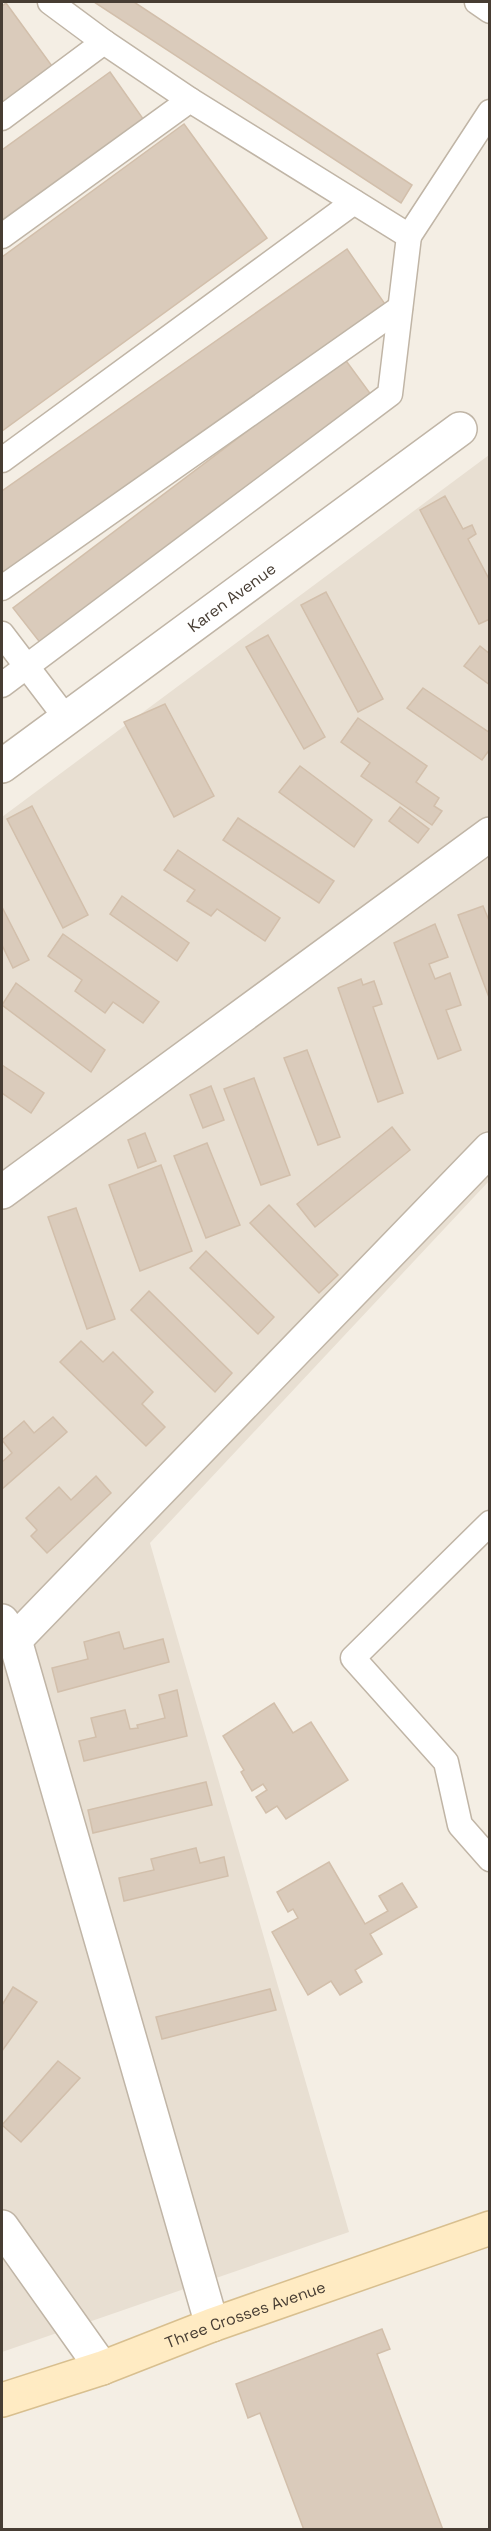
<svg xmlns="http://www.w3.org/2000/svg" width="491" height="2531" viewBox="0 0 491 2531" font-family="'Space Grotesk',sans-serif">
	<rect width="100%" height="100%" fill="#f4eee4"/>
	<!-- residential -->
	<path fill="#e8dfd2" d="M 489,455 L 489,1181 L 150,1543 L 349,2232 L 2,2352 L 2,817 Z"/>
	<!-- building -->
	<g fill="#dacbbb" stroke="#d2bfab" stroke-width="1.5">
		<path d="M 94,2 L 134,2 L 412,185 L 401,203 Z"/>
		<path d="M 6,3 L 52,66 L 2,103 L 2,6 Z"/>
		<path d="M 110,72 L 146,123 L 2,227 L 2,150 Z"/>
		<path d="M 184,124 L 267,238 L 2,431 L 2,257 Z"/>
		<path d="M 347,249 L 387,307 L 2,576 L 2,491 Z"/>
		<path d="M 344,358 L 372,396 L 42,645 L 13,608 Z"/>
		<path d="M 445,496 L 463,529 L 472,525 L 476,534 L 468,539 L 490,581 L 490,619 L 479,624 L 420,510 Z"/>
		<path d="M 326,592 L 383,699 L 358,712 L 301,605 Z"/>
		<path d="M 268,635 L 325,737 L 304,749 L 246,647 Z"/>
		<path d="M 480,646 L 490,654 L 490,685 L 464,666 Z"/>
		<path d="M 423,688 L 490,733 L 490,749 L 482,760 L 407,708 Z"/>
		<path d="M 165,704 L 214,796 L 174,817 L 124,722 Z"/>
		<path d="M 358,718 L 427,766 L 416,782 L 439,798 L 434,806 L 442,811 L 432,825 L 361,776 L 370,763 L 341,742 Z"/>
		<path d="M 300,766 L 372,820 L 354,847 L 279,792 Z"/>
		<path d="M 32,806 L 88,915 L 63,928 L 7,819 Z"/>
		<path d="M 400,807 L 429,829 L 418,843 L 389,821 Z"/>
		<path d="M 238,818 L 334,881 L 319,903 L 223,840 Z"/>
		<path d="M 178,850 L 280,918 L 265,941 L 217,909 L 211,916 L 187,901 L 195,890 L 164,870 Z"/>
		<path d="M 122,896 L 189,943 L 177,961 L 110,914 Z"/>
		<path d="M 483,906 L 490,923 L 490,1000 L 458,915 Z"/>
		<path d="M 2,907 L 29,960 L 13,968 L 2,945 Z"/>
		<path d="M 435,924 L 448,957 L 429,964 L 435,979 L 450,973 L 461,1005 L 446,1010 L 461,1050 L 438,1059 L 394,943 Z"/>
		<path d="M 63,934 L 159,1002 L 143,1023 L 113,1002 L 105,1013 L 75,991 L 82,980 L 48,956 Z"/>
		<path d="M 361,979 L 363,985 L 374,981 L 382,1004 L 373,1007 L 403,1093 L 378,1102 L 338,988 Z"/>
		<path d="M 16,983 L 105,1050 L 91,1072 L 2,1005 Z"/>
		<path d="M 307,1050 L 340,1137 L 318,1145 L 284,1058 Z"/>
		<path d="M 2,1065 L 44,1093 L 31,1113 L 2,1093 Z"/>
		<path d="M 254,1078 L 290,1175 L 261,1185 L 224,1089 Z"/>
		<path d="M 211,1086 L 224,1120 L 203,1128 L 190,1095 Z"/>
		<path d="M 392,1127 L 410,1150 L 315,1227 L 297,1204 Z"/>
		<path d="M 145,1133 L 156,1161 L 138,1168 L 128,1140 Z"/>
		<path d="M 207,1143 L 240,1225 L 206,1238 L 174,1156 Z"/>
		<path d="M 161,1165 L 192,1251 L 140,1271 L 109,1185 Z"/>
		<path d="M 269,1205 L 338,1275 L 319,1293 L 250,1223 Z"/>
		<path d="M 76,1208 L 115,1319 L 87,1329 L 48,1217 Z"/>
		<path d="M 206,1251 L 274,1317 L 258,1334 L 190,1268 Z"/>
		<path d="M 149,1291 L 232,1373 L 215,1392 L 131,1310 Z"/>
		<path d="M 81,1341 L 103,1362 L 113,1352 L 153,1392 L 142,1404 L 165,1427 L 146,1446 L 60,1362 Z"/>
		<path d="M 53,1417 L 67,1432 L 2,1489 L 2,1462 L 12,1453 L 2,1440 L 24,1421 L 34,1433 Z"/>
		<path d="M 96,1476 L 111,1493 L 47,1553 L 31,1536 L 37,1530 L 26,1518 L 59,1487 L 71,1500 Z"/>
		<path d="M 119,1632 L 124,1649 L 163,1639 L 169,1662 L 58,1692 L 52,1668 L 88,1659 L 84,1642 Z"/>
		<path d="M 177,1690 L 187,1736 L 84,1761 L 79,1741 L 96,1737 L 91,1718 L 125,1710 L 130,1729 L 138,1728 L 137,1725 L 165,1718 L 159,1695 Z"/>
		<path d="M 274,1703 L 293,1733 L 311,1722 L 348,1780 L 286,1819 L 277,1806 L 266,1813 L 256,1797 L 267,1790 L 263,1784 L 252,1791 L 241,1772 L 244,1770 L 223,1736 Z"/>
		<path d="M 206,1782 L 212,1805 L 93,1833 L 88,1810 Z"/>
		<path d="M 196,1848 L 200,1863 L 224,1857 L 228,1876 L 124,1901 L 119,1878 L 154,1870 L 151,1859 Z"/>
		<path d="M 329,1862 L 365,1924 L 388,1911 L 379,1896 L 402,1883 L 417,1907 L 370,1934 L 382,1954 L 355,1970 L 362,1982 L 340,1995 L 331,1981 L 308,1995 L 272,1932 L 298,1918 L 293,1909 L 288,1912 L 277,1892 Z"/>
		<path d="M 13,1987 L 37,2002 L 2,2051 L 2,2005 Z"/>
		<path d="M 270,1989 L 276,2010 L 162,2039 L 156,2017 Z"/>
		<path d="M 58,2061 L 80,2078 L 21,2142 L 2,2125 Z"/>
		<path d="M 382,2329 L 390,2349 L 377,2354 L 443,2530 L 304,2530 L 260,2413 L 248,2418 L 236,2384 Z"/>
	</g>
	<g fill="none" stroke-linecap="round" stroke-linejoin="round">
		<defs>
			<g id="lane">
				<path d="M 50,2 L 104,42"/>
				<path d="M 477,2 L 490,11"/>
				<path d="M 2,118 L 104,42 L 190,100"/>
				<path d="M 2,236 L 190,100 L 409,236 L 390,394 L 2,685"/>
				<path d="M 409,236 L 490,112"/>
				<path d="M 2,460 L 354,202"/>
				<path d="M 2,588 L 400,308"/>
				<path d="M 2,634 L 66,718"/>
				<path d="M 490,1523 L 353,1658 L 446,1762 L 460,1825 L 490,1859"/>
			</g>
			<g id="street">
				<path id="s1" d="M 2,766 L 460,429"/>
				<path d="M 2,1192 L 490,834"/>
				<path d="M 2,1621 L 15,1640 L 212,2325"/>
				<path d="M 15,1640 L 490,1149"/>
				<path d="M 2,2227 L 102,2368"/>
			</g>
			<g id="secondary">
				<path id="s2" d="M 2,2400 L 102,2368 L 212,2325 L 490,2228"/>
			</g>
		</defs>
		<!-- lane casing -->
		<use href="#lane" stroke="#c0b5a6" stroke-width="27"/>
		<!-- street casing -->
		<use href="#street" stroke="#c0b5a6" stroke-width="36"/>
		<!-- secondary casing -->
		<use href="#secondary" stroke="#d8bf8f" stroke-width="36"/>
		<!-- lane -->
		<use href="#lane" stroke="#fff" stroke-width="24"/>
		<!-- street -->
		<use href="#street" stroke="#fff" stroke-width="33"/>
		<!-- secondary -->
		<use href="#secondary" stroke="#ffebc3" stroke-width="33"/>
	</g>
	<g text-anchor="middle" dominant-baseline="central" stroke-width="5" stroke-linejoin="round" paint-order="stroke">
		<!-- street labels -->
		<g font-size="16" fill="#473d33" stroke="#fff">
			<text stroke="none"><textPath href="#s1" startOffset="285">Karen Avenue</textPath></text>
			<text stroke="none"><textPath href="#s2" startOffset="258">Three Crosses Avenue</textPath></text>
		</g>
	</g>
	<!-- border -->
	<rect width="491" height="2531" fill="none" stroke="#473d33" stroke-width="6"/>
</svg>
